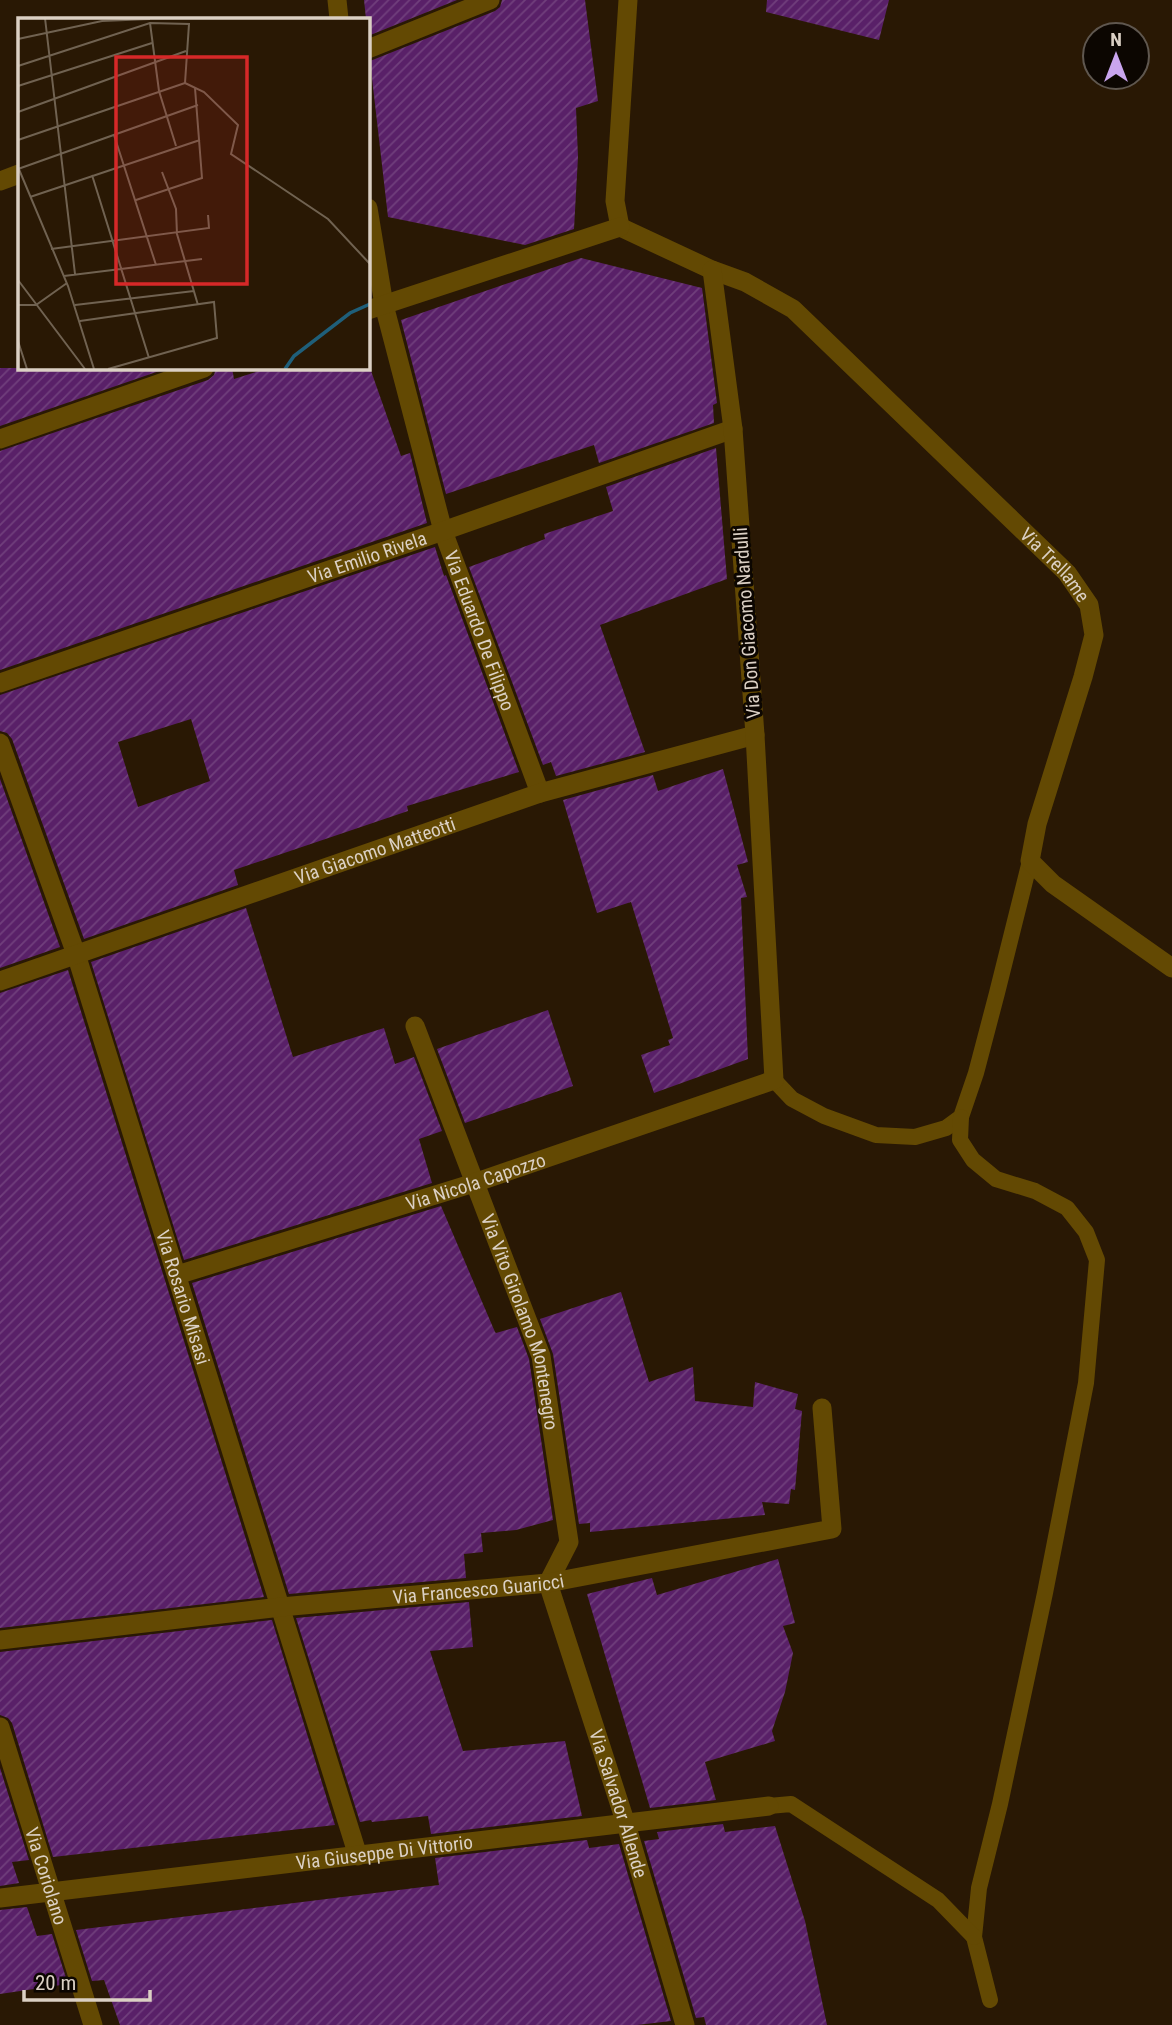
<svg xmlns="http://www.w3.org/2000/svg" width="1172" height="2025" viewBox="0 0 1172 2025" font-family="'Roboto Condensed',sans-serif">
	<defs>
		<pattern id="building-hatch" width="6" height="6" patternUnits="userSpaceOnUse" patternTransform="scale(1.75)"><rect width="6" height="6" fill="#592068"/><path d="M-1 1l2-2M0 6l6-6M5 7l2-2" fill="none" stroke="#703f7c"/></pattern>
	</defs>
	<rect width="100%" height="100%" fill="#291804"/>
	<!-- building -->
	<g fill="url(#building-hatch)" fill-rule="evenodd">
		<path d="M 364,0 L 457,0 L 368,36 L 368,19 L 366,19 Z"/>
		<path d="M 502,0 L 585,0 L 598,101 L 576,108 L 578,157 L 574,229 L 525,245 L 388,217 L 370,61 L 495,11 L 500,7 Z"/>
		<path d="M 767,0 L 889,0 L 879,40 L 766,12 Z"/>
		<path d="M 581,258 L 702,288 L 717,403 L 713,405 L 714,423 L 599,463 L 594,445 L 446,494 L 401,320 Z"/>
		<path d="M 0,368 L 168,368 L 0,426 Z"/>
		<path d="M 216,368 L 232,368 L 234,379 L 268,368 L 370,368 L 401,456 L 410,453 L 427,523 L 0,670 L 0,451 L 208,380 L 214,375 Z"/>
		<path d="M 716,448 L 727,579 L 600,625 L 645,752 L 556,776 L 551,762 L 543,765 L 469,567 L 545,539 L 544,534 L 613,511 L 606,487 Z"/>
		<path d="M 435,547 L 444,576 L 446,575 L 519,772 L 407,806 L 408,811 L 234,870 L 238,885 L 84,939 L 12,739 L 7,733 L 0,731 L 0,695 ZM 191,719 L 210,781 L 138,807 L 118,742 Z"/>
		<path d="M 723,769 L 748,862 L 737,865 L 747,897 L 741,898 L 748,1059 L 654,1093 L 641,1055 L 670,1045 L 668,1040 L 673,1038 L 631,902 L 597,913 L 563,800 L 653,775 L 658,791 Z"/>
		<path d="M 0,779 L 60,947 L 0,968 Z"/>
		<path d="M 246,908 L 293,1057 L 384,1028 L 395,1064 L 414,1057 L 442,1131 L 419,1139 L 432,1183 L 184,1260 L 91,962 Z"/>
		<path d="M 68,970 L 264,1597 L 0,1628 L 0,993 Z"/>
		<path d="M 548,1010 L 573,1086 L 465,1123 L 437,1049 Z"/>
		<path d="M 441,1206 L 495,1332 L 496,1333 L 517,1327 L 529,1359 L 553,1520 L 516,1530 L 481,1533 L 483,1552 L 464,1554 L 466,1578 L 289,1594 L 192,1283 Z"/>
		<path d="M 621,1292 L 649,1382 L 693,1367 L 695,1401 L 753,1407 L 755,1382 L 798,1394 L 795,1409 L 802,1411 L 795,1490 L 791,1489 L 789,1504 L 762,1502 L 765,1515 L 590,1532 L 590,1523 L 579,1524 L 553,1354 L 540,1319 Z"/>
		<path d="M 778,1559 L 795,1623 L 783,1626 L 793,1653 L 785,1692 L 772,1731 L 775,1741 L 705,1762 L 716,1800 L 650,1808 L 587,1594 L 652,1578 L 657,1595 Z"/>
		<path d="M 469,1602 L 473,1647 L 430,1651 L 463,1751 L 565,1741 L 582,1816 L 431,1834 L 428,1816 L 372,1822 L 371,1820 L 360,1822 L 296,1618 Z"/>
		<path d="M 272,1620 L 335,1825 L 53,1857 L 12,1723 L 8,1718 L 0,1715 L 0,1652 Z"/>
		<path d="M 0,1768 L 29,1860 L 12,1862 L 19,1883 L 0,1886 Z"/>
		<path d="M 723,1824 L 725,1832 L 775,1826 L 805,1921 L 827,2025 L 706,2025 L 704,2017 L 696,2018 L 644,1841 L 659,1839 L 657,1832 Z"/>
		<path d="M 587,1840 L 589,1848 L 619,1844 L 671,2021 L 637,2025 L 120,2025 L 104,1980 L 92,1981 L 76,1930 L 439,1885 L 435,1858 Z"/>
		<path d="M 27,1907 L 37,1936 L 52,1934 L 68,1984 L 0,1994 L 0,1910 Z"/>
	</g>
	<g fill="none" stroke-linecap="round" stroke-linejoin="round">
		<!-- service -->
		<g stroke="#634903" stroke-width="16">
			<path d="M 774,1080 L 792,1099 L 824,1116 L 876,1135 L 915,1137 L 946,1128 L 961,1117 L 976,1073 L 997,993 L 1030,861"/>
			<path d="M 961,1117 L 960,1140 L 973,1160 L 996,1179 L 1035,1191 L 1067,1208 L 1086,1232 L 1097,1260 L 1086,1383 L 1045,1593 L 1000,1804 L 979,1888 L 974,1937 L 990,2000"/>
			<path d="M 769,1806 L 791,1804 L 938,1900 L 974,1937"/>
		</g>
		<!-- minor -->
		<g stroke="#634903" stroke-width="19">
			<path d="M 337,0 L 339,19"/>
			<path d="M 368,49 L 490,0"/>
			<path d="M 0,181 L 19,174"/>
			<path id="s1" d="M 368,208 L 384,305 L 443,531 L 540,793"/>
			<path id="s2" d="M 620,227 L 712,270 L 745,282 L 793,309 L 1067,573 L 1089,605 L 1094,635 L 1083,677 L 1037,824 L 1030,861 L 1053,884 L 1172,968"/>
			<path d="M 620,227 L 615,201 L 628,0"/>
			<path d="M 368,310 L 620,227"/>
			<path d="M 0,439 L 204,368"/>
			<path id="s3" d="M 0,683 L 443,531 L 733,429"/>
			<path id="s4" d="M 0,743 L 76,954 L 358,1856"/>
			<path id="s5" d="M 0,981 L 540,793 L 755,735"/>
			<path id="s6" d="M 415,1026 L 541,1356 L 569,1542 L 548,1583 L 626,1824 L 685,2025"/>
			<path id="s7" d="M 177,1275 L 474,1183 L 774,1080 L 755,735 L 733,429 L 712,270"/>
			<path id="s8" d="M 0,1640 L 281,1607 L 548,1583 L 832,1529 L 822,1408"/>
			<path id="s9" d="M 0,1727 L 93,2025"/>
			<path id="s10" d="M 0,1898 L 769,1806"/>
		</g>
	</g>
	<g text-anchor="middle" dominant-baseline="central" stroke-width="6" stroke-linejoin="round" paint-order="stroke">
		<!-- street labels -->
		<g font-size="19" fill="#dbd0c4" stroke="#0c0601">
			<text stroke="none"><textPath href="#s3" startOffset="388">Via Emilio Rivela</textPath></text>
			<text stroke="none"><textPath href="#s2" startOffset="558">Via Trellame</textPath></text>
			<text transform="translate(747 623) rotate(-94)">Via Don Giacomo Nardulli</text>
			<text stroke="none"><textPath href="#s1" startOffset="438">Via Eduardo De Filippo</textPath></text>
			<text stroke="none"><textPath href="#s5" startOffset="397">Via Giacomo Matteotti</textPath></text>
			<text stroke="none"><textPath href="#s7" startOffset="313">Via Nicola Capozzo</textPath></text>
			<text stroke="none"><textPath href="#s4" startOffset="584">Via Rosario Misasi</textPath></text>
			<text stroke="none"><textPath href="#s6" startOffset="315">Via Vito Girolamo Montenegro</textPath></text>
			<text stroke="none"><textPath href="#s8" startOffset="481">Via Francesco Guaricci</textPath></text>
			<text stroke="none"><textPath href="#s6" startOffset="819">Via Salvador Allende</textPath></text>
			<text stroke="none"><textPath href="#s10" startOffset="387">Via Giuseppe Di Vittorio</textPath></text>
			<text stroke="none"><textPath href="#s9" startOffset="156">Via Coriolano</textPath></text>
		</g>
	</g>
	<!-- overview -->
	<g transform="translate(18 18)">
		<rect width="352" height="352" fill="#291804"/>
		<path fill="none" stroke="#1f5f7a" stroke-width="3.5" d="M 267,351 L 276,338 L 332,295 L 352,286"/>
		<path fill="none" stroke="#706251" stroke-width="2" d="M 27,0 L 57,256M 132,5 L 141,73 L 158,128M 0,21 L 84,3 L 132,1M 0,48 L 132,5 L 171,6 L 167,65M 167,65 L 186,74 L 220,107 L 213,136 L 310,201 L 352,246M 0,68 L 134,25M 0,94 L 168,33M 96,117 L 138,247M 0,122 L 167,65M 0,149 L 50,268 L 76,351M 0,151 L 180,87M 144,154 L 158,191 L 159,216 L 180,287M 74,157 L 131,340M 12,179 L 182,122M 118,182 L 184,160 L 177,70M 33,231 L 191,210 L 190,197M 46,258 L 184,241M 0,262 L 67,351M 0,287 L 18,287 L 49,265M 57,287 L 176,273M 62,303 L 196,284 L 199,320 L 90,351M 0,323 L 9,351"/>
		<path fill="#d62828" fill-opacity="0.15" stroke="#d62828" stroke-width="3.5" d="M 98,39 L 229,39 L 229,266 L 98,266 Z"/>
		<rect width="352" height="352" fill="none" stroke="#dbd0c4" stroke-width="3.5"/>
	</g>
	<!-- north arrow -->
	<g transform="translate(1116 56)"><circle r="33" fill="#0c0601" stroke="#5f574f" stroke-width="2"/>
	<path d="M0-5L12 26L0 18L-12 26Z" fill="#c9a5ee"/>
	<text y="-10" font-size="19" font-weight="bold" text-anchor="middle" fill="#dbd0c4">N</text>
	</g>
	<!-- scale -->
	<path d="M24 1990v10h126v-10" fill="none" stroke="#dbd0c4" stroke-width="3.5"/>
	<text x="35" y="1990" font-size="21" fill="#dbd0c4" stroke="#0c0601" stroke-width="5" paint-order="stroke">20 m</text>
</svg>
